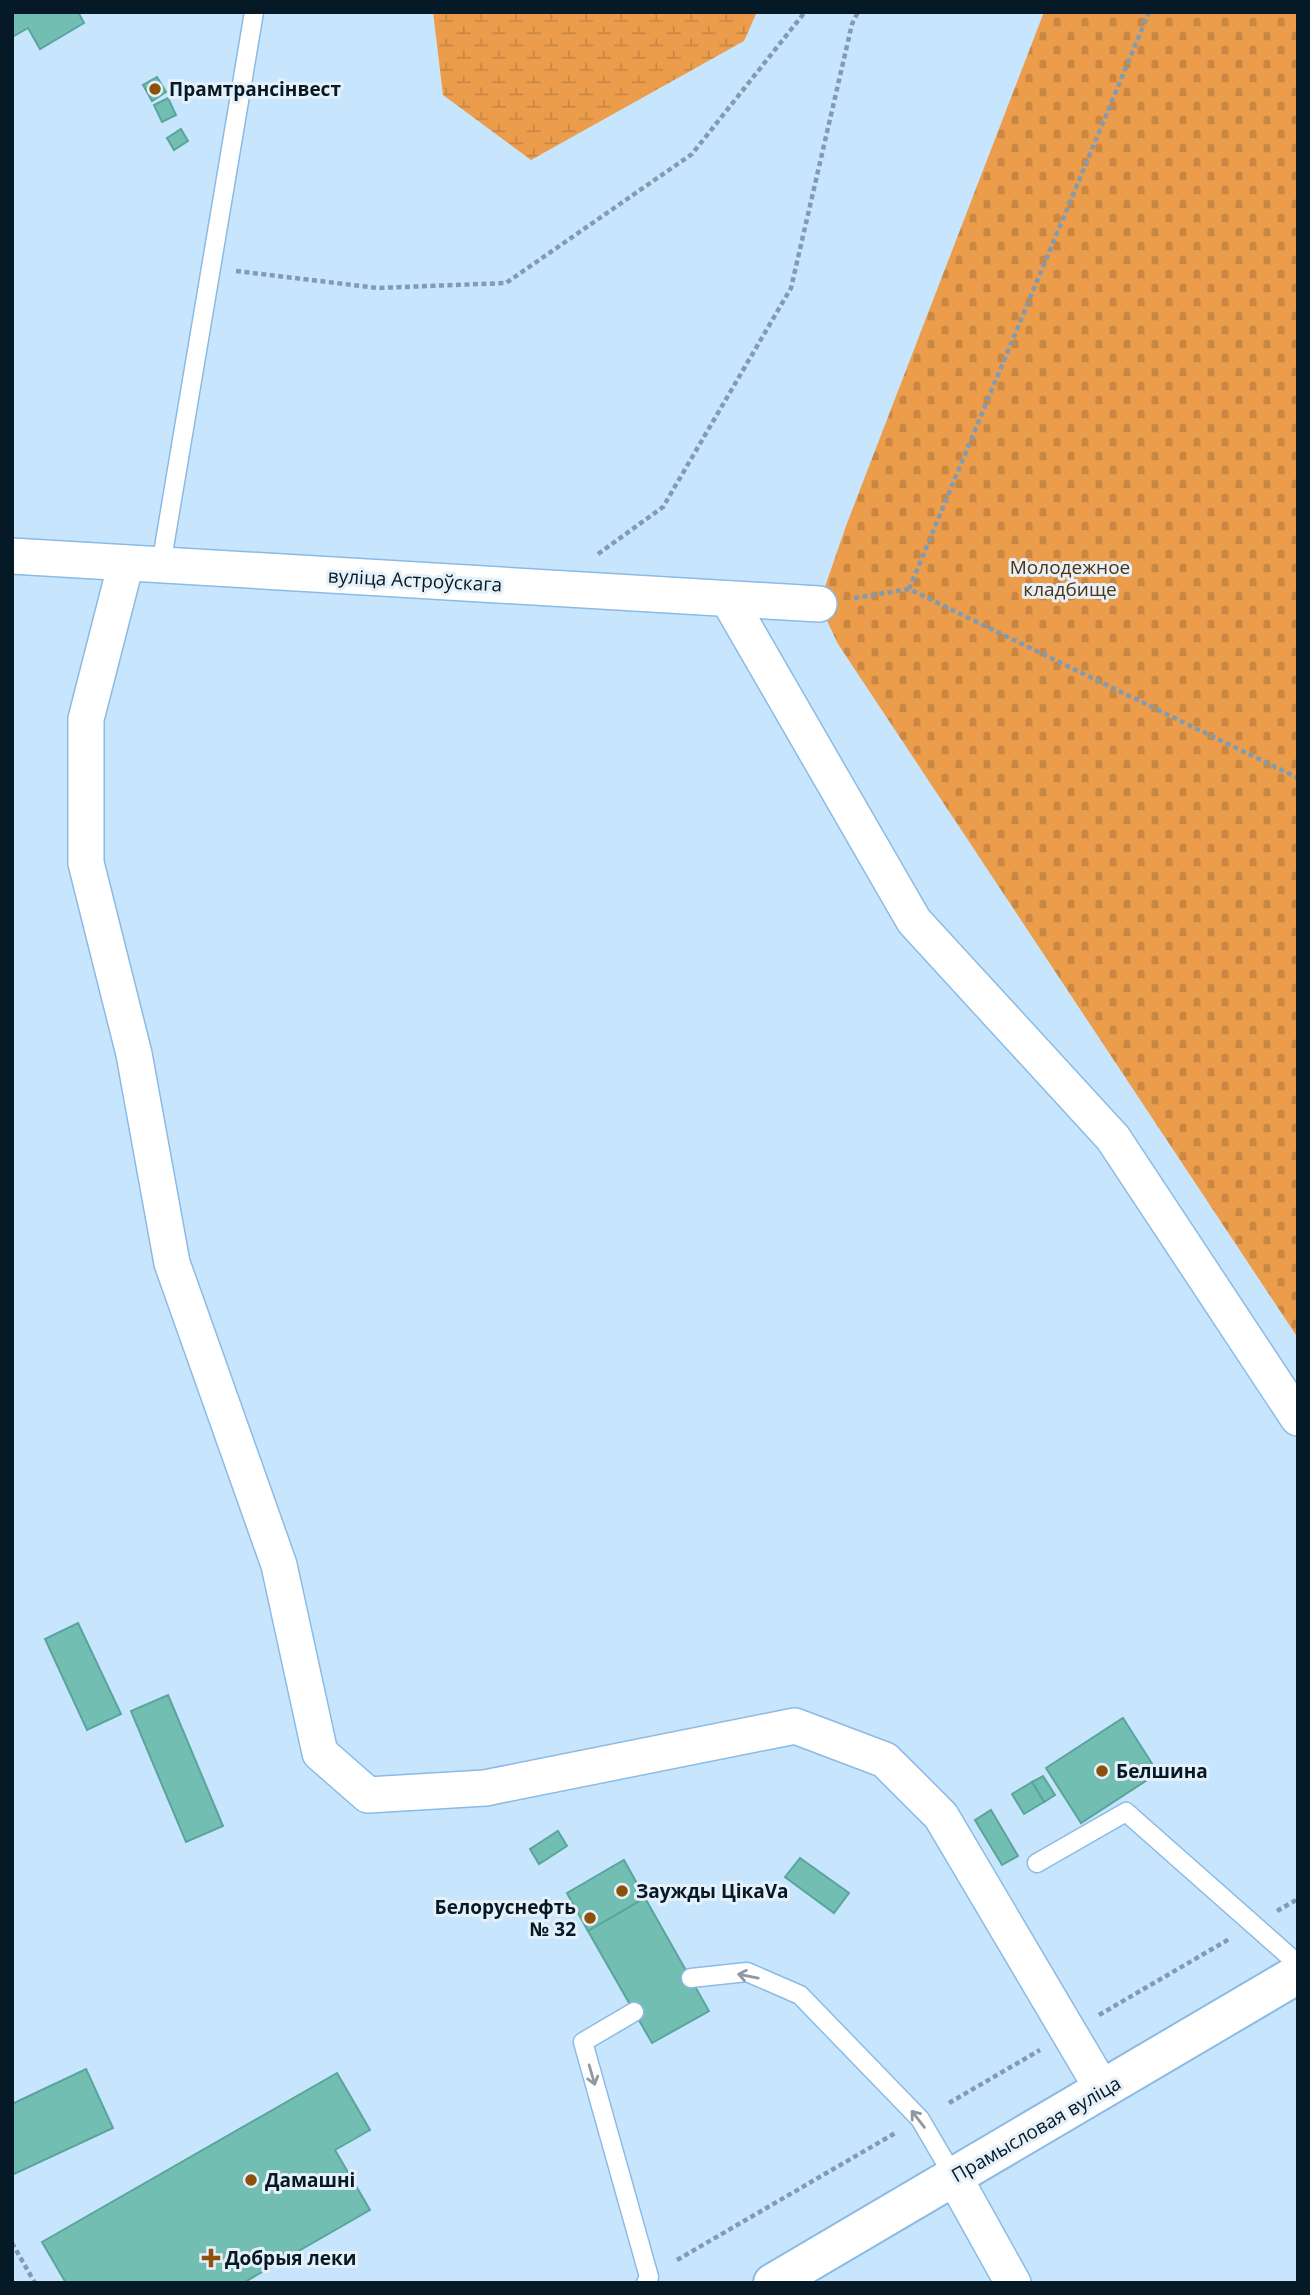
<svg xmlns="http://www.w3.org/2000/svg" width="1310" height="2295" viewBox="0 0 1310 2295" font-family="'Open Sans',sans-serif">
	<defs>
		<pattern id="wetland-marsh" width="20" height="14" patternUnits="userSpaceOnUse" patternTransform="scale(1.75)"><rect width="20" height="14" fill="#ec9d4c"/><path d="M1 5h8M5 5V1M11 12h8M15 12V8" fill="none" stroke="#c98742"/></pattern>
		<pattern id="cemetery-stones" width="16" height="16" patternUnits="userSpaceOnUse" patternTransform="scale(1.75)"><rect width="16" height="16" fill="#ec9d4c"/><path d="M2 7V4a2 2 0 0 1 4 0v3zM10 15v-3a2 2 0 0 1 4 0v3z" fill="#c98742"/></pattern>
	</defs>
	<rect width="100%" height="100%" fill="#c8e5fe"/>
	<!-- wetland -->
	<path fill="url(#wetland-marsh)" d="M 433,12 L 757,12 L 744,41 L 531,160 L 443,95 Z"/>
	<!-- cemetery -->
	<path fill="url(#cemetery-stones)" d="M 1044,12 L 1298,12 L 1298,1338 L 838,644 L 819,604 L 846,526 Z"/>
	<!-- building -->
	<g fill="#73beb3" stroke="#5aa59b" stroke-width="2">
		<path d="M 12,12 L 78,12 L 84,23 L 40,49 L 28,28 L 12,37 Z"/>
		<path d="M 157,77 L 166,92 L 152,101 L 143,85 Z"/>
		<path d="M 168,98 L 176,115 L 162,122 L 154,105 Z"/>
		<path d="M 181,129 L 188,141 L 174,150 L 167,138 Z"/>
		<path d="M 78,1623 L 121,1714 L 87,1730 L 45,1639 Z"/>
		<path d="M 168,1695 L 223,1826 L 186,1842 L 131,1711 Z"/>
		<path d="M 1123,1718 L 1158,1773 L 1081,1823 L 1046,1768 Z"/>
		<path d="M 1043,1776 L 1055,1795 L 1044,1802 L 1032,1782 Z"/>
		<path d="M 1032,1782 L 1044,1802 L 1024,1814 L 1012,1794 Z"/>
		<path d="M 991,1810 L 1018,1856 L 1002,1865 L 975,1820 Z"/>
		<path d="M 558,1831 L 567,1846 L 539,1864 L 530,1849 Z"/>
		<path d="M 800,1858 L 849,1893 L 834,1913 L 785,1877 Z"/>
		<path d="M 624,1860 L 645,1898 L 588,1931 L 567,1893 Z"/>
		<path d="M 645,1898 L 709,2011 L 652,2043 L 588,1931 Z"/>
		<path d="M 86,2069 L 113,2128 L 12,2175 L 12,2104 Z"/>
		<path d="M 337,2073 L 370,2130 L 335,2150 L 370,2210 L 243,2283 L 66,2283 L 42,2242 Z"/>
	</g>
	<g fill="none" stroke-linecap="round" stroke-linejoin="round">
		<defs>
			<g id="service">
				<path d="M 161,565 L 254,12"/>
				<path d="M 1037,1863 L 1126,1812 L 1298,1964"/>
				<path d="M 691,1978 L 747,1972 L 800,1995 L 920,2119 L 954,2177"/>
				<path d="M 634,2012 L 583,2042 L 649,2277 L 646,2283"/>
			</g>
			<g id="minor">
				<path d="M 12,556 L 819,604"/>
				<path d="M 126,563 L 86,719 L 86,863 L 134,1054 L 172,1263 L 279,1565 L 320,1753 L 368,1795 L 485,1788 L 795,1726 L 885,1760 L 941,1816 L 1103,2090"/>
				<path d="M 728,599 L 914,921 L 1113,1138 L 1298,1418"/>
				<path d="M 954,2177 L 1013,2283"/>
			</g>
			<path id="secondary" d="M 773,2283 L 1298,1974"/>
		</defs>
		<!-- service casing -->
		<use href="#service" stroke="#8bbbe4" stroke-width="21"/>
		<!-- minor casing -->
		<use href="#minor" stroke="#8bbbe4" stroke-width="38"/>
		<!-- secondary casing -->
		<use href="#secondary" stroke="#8bbbe4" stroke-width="42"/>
		<!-- path -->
		<g stroke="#829bb0" stroke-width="4.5" stroke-dasharray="5 3.5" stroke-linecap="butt">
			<path d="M 236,271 L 378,288 L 506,283 L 692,154 L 805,12"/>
			<path d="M 598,554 L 663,507 L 791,288 L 852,24 L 858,12"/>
			<path d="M 909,589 L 1149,12"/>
			<path d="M 854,598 L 909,589 L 1298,778"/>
			<path d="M 1277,1911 L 1298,1899"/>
			<path d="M 1099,2015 L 1231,1938"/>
			<path d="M 949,2103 L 1040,2050"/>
			<path d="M 12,2243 L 35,2283"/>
			<path d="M 677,2260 L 897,2132"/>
		</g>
		<!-- service -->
		<use href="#service" stroke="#fff" stroke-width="18"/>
		<!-- minor -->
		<use href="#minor" stroke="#fff" stroke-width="35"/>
		<!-- secondary -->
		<use href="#secondary" stroke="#fff" stroke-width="38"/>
	</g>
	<!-- one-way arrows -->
	<defs><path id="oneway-shaft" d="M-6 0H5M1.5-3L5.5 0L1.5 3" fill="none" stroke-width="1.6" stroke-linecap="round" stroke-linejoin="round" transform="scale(1.75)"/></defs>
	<g stroke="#8f989e">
		<use href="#oneway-shaft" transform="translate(748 1976) rotate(-169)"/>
		<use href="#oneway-shaft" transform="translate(592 2075) rotate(74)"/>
		<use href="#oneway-shaft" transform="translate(918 2119) rotate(-128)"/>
	</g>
	<!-- markers -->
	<g fill="#8c520b" stroke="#e6f0f8" stroke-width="2.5">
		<circle cx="155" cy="89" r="7"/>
		<circle cx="1102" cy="1771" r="7"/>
		<circle cx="622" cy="1891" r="7"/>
		<circle cx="590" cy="1918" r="7"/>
		<circle cx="251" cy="2180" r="7"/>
		<path d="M207.5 2247.5h7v7h7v7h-7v7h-7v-7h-7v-7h7z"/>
	</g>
	<g text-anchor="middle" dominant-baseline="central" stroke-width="6" stroke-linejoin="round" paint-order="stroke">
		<!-- poi labels -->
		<g font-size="19" font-weight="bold" fill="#061927" stroke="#e6f0f8" text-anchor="start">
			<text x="169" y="89">Прамтрансінвест</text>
			<text x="1116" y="1771">Белшина</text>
			<text x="636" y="1891">Заужды ЦікаVа</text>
			<text x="576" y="1907" text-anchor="end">Белоруснефть<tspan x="576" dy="22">№ 32</tspan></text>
			<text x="265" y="2180">Дамашні</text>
			<text x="225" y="2258">Добрыя леки</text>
		</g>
		<!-- park labels -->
		<g font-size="19" fill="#51310f" stroke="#e6f0f8">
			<text x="1070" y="567">Молодежное<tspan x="1070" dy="22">кладбище</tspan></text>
		</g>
		<!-- street labels -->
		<g font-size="19" fill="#061927" stroke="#e6f0f8">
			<text transform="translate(415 580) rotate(3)">вуліца Астроўскага</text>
			<text transform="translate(1036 2129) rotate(-30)">Прамысловая вуліца</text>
		</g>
	</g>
	<!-- border -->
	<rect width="1310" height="2295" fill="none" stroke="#061927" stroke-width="28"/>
</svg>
